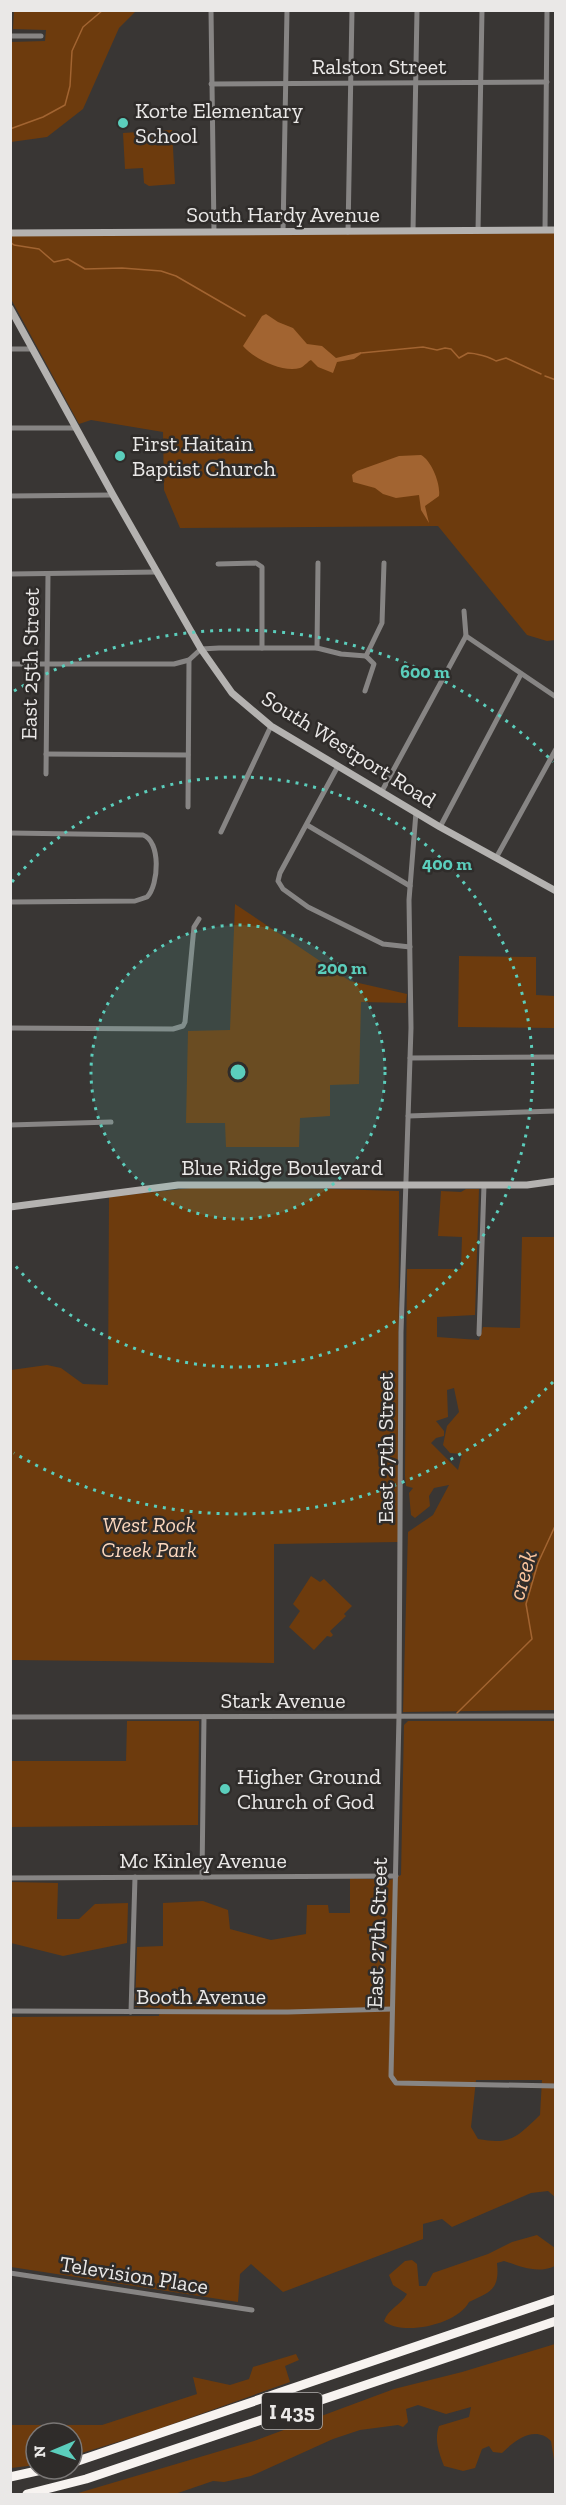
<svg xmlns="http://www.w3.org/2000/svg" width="566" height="2505" viewBox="0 0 566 2505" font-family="'Zilla Slab',serif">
	<rect width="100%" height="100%" fill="#393634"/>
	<!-- green -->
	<g fill="#6d3b0d" fill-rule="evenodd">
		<path d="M 14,11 L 136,11 L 119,28 L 83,109 L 47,137 L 11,142 L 11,42 L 45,41 L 46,30 L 13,29 Z"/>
		<path d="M 172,130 L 175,184 L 149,186 L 144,183 L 143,168 L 125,169 L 123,133 Z"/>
		<path d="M 555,233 L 555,640 L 547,641 L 527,635 L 438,526 L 180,528 L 164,490 L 163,432 L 91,420 L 79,424 L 11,299 L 10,235 Z"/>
		<path d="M 235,904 L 350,981 L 407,994 L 406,1003 L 361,1002 L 359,1084 L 330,1085 L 330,1116 L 300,1118 L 299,1147 L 226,1147 L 225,1123 L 186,1123 L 188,1031 L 230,1030 Z"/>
		<path d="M 459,956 L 536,957 L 536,995 L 555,996 L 555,1028 L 458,1027 Z"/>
		<path d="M 192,1185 L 399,1191 L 398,1542 L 274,1544 L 274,1663 L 11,1660 L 11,1370 L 47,1365 L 61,1368 L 83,1384 L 108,1385 L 109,1197 L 191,1188 Z"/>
		<path d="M 466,1189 L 479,1189 L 475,1315 L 437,1317 L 437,1337 L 479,1340 L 483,1327 L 520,1328 L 522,1237 L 555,1237 L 555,1710 L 403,1712 L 408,1532 L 433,1515 L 449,1485 L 434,1488 L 429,1496 L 430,1506 L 415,1518 L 411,1515 L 409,1493 L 413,1488 L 406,1486 L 405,1476 L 407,1269 L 461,1269 L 462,1237 L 438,1236 L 441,1191 L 461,1192 ZM 454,1388 L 459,1412 L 447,1426 L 443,1445 L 450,1453 L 462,1454 L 458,1470 L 431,1443 L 436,1438 L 444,1436 L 444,1431 L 436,1421 L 448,1417 L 447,1390 Z"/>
		<path d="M 311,1576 L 320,1582 L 324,1579 L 352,1606 L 344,1614 L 346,1616 L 330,1631 L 333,1635 L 331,1637 L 327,1636 L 314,1650 L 289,1627 L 300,1611 L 293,1604 Z"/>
		<path d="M 127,1721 L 199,1721 L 198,1825 L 11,1827 L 11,1761 L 126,1761 Z"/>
		<path d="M 408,1721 L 555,1721 L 555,2197 L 548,2191 L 531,2193 L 452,2227 L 442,2219 L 423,2224 L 423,2239 L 283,2292 L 251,2264 L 240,2274 L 238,2302 L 11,2267 L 10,2017 L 159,2016 L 160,2008 L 135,2007 L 137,1947 L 163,1946 L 163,1903 L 203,1901 L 228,1910 L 230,1929 L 271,1940 L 306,1934 L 307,1905 L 328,1905 L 329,1913 L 350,1913 L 350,1878 L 390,1880 L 401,1875 L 404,1725 ZM 476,2080 L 542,2080 L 540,2115 C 517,2137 511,2145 478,2139 L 471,2127 Z"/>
		<path d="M 11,1882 L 58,1883 L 57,1919 L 79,1919 L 95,1904 L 128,1903 L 127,1943 L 63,1956 L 11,1943 Z"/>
		<path d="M 537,2235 L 555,2248 L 555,2266 C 537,2274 522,2267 504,2261 L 497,2263 C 500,2291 489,2292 469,2302 C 458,2324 403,2337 384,2321 C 389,2308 401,2305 407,2294 L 393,2285 L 389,2275 L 405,2261 L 412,2260 L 417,2264 L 419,2286 L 426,2286 L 433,2273 L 488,2254 L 512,2242 Z"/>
		<path d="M 555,2344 L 555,2466 L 551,2441 C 535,2425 515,2440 502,2453 L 493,2452 L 489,2446 L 482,2449 L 475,2468 L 463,2471 L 444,2466 C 439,2453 434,2440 439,2426 L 469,2417 L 471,2407 L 446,2414 L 418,2405 L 406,2409 L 408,2422 L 403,2427 L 398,2425 L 360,2430 L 333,2439 L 251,2476 L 224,2482 L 213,2481 L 175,2494 L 75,2494 L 254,2441 L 394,2389 L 462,2372 Z"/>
		<path d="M 296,2354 L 299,2360 L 285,2366 L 290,2382 L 150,2432 L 72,2456 L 72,2433 L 36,2433 L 36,2465 L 11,2468 L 11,2425 L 102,2425 L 197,2394 L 193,2377 L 230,2385 L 249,2379 L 253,2367 Z"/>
	</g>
	<!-- water -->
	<g fill="#a26431">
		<path d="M 266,314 L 278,322 L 293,328 L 307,344 L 322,346 L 336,358 L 361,352 L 361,354 L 354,359 L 337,362 L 333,373 L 318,367 L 311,360 C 307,362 305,366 300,368 C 283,373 254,359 243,346 L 262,316 Z"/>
		<path d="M 421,455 C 431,460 441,484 439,496 L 425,506 L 429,523 L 421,510 L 419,495 L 396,498 L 383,494 L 375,488 L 353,482 L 352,475 L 357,471 L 399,456 Z"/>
	</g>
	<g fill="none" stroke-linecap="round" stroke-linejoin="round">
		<!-- stream -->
		<g stroke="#a26431" stroke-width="1.5">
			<path d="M 10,129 L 43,117 L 65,105 L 70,86 L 72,51 L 83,27 L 103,10"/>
			<path d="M 10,242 L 14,245 L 39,249 L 54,262 L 68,259 L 85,269 L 122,268 L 161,271 L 176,276 L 245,316"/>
			<path d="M 361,353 L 423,347 L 437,350 L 445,348 L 451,349 L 459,358 L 468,353 C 475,353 490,357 496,361 L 506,358 L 541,374"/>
			<path d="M 545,376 L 556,380"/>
			<path d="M 457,1713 L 532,1639 L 526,1604 L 538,1563 L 556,1524"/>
		</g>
		<!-- street -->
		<g stroke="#878584" stroke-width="5">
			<path d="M 211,10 L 214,232"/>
			<path d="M 10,36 L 41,36"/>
			<path d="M 211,84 L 547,82"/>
			<path d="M 545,230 L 547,10"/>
			<path d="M 413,231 L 417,10"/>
			<path d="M 478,231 L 482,10"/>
			<path d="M 283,232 L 287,10"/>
			<path d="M 348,232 L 352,10"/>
			<path d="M 10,349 L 33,349"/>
			<path d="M 10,428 L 76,428"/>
			<path d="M 10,496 L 113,495"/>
			<path d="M 218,564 L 256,563 L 262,567 L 262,648"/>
			<path d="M 10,574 L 158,572"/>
			<path d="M 466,636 L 556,697"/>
			<path d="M 317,648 L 318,563"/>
			<path d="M 366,656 L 382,623 L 384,563"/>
			<path d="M 10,664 L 174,664 L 189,660 L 201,649 L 219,648 L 317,648 L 341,654 L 366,656"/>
			<path d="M 365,691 L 374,664 L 366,656"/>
			<path d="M 46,754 L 188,755"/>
			<path d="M 338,766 L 280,873 L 278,881 L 283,889 L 308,907 L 383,944 L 410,947"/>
			<path d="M 46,774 L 48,574"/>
			<path d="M 382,791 L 466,636 L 464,611"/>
			<path d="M 188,807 L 189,660"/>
			<path d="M 416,812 L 409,900 L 411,1028 L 401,1332 L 399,1716 L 391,2076 L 396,2083 L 556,2086"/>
			<path d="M 307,825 L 410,886"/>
			<path d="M 440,827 L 521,674"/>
			<path d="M 221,832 L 271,726"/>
			<path d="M 10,833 L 143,835 C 161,841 159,885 147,897 L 135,901 L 10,902"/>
			<path d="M 496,858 L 556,749"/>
			<path d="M 10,1028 L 173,1029 L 183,1026 L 185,1022 L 194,927 L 199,919"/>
			<path d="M 410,1058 L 556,1057"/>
			<path d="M 408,1116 L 556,1111"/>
			<path d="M 10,1125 L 111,1122"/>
			<path d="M 479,1334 L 484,1185"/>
			<path d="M 10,1717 L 556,1716"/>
			<path d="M 202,1877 L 204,1717"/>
			<path d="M 10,1878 L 396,1876"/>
			<path d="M 10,2011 L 288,2012 L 392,2009"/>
			<path d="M 131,2012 L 135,1877"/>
			<path d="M 10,2273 L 252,2310"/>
		</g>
		<!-- secondary -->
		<g stroke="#b4b2b0" stroke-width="7">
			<path d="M 10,233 L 556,230"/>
			<path d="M 10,308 L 113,495 L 201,649 L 232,693 L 271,726 L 440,827 L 556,891"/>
			<path d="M 10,1207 L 178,1185 L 527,1185 L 556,1181"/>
		</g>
		<!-- highway -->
		<g stroke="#f7f3f0" stroke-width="9">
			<path d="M 72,2463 L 556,2299"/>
			<path d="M 10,2477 L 46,2469"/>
			<path d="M 27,2494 L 86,2479 L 556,2321"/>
		</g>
	</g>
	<!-- distance rings -->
	<circle cx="238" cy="1072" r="147" fill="#5bcebc" fill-opacity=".12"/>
	<g fill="none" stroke="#5bcebc" stroke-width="3" stroke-dasharray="3 6">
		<circle cx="238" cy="1072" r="147"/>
		<path d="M12 882A295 295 0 1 1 12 1262"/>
		<path d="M553 1382A442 442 0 0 1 14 1453M14 691A442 442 0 0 1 553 762"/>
	</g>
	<!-- markers -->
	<g fill="#5bcebc" stroke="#2f2c2a" stroke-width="2">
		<circle cx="123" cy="123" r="6"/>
		<circle cx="120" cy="456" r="6"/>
		<circle cx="225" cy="1789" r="6"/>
	</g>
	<g text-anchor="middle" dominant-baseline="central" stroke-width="5" stroke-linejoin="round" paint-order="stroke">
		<!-- shield labels -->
		<rect fill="#2f2c2a" stroke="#b2b0ae" stroke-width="1.5" x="262" y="2393" width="60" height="36" rx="4.5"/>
		<g font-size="21" font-weight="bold" fill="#eae8e7">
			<text x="292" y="2411">I 435</text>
		</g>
		<!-- street labels -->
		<g font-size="22" fill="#eae8e7" stroke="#2f2c2a">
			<text x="379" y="66">Ralston Street</text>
			<text x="283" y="214">South Hardy Avenue</text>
			<text transform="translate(30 664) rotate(-89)">East 25th Street</text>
			<text transform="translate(349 749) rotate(32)">South Westport Road</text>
			<text x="282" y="1167">Blue Ridge Boulevard</text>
			<text transform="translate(385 1448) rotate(-90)">East 27th Street</text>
			<text x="283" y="1700">Stark Avenue</text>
			<text x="203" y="1860">Mc Kinley Avenue</text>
			<text transform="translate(377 1933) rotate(-88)">East 27th Street</text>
			<text x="201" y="1996">Booth Avenue</text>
			<text transform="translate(134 2275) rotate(9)">Television Place</text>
		</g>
		<!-- poi labels -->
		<g font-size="22" fill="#eae8e7" stroke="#2f2c2a" text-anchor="start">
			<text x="135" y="110">Korte Elementary<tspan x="135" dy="25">School</tspan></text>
			<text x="132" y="443">First Haitain<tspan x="132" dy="25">Baptist Church</tspan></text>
			<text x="237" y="1776">Higher Ground<tspan x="237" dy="25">Church of God</tspan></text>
		</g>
		<!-- park labels -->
		<g font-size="22" font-style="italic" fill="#fbd7bd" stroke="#2f2c2a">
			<text x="149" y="1524">West Rock<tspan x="149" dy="25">Creek Park</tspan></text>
		</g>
		<!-- water labels -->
		<g font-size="24" font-style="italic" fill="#f8c29b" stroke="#2f2c2a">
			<text transform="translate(522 1575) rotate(-74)">creek</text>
		</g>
	</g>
	<circle cx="238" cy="1072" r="9" fill="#5bcebc" stroke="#2f2c2a" stroke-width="3"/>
	<g font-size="18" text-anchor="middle" font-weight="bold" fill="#5bcebc" stroke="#2f2c2a" stroke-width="5" stroke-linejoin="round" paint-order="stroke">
		<text x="425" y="678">600 m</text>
		<text x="447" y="870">400 m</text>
		<text x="342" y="974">200 m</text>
	</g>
	<!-- border -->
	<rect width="566" height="2505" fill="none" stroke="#eae8e7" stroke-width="24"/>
	<!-- north arrow -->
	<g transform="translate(54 2451) rotate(268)"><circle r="28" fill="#2f2c2a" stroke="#7a7776" stroke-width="1.5"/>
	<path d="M0-4.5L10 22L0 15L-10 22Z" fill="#5bcebc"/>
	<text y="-9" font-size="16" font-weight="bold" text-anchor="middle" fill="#eae8e7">N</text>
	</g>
</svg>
